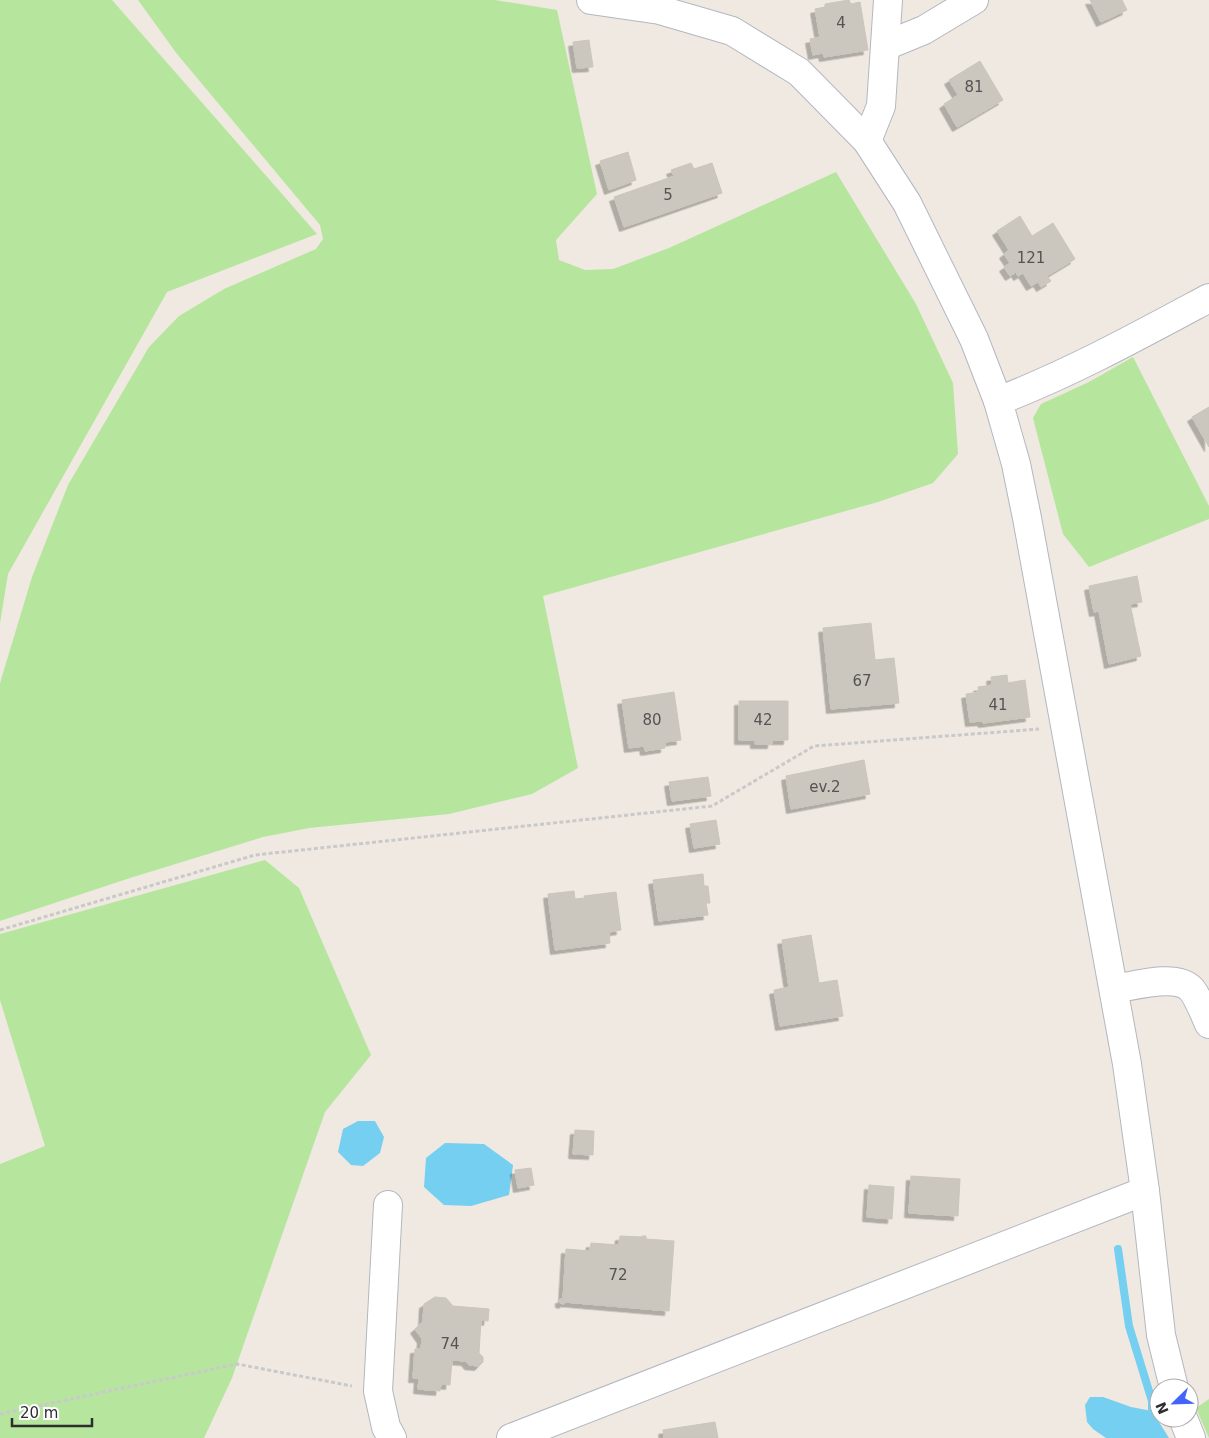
<svg xmlns="http://www.w3.org/2000/svg" width="1209" height="1438" viewBox="0 0 1209 1438" font-family="'DejaVu Sans',sans-serif">
	<defs>
		<filter id="shadow"><feDropShadow dx="-4.5" dy="4.5" stdDeviation="0" flood-color="#0004"/></filter>
	</defs>
	<rect width="100%" height="100%" fill="#efe9e1"/>
	<!-- green -->
	<g fill="#b6e59e">
		<path d="M 0,0 L 112,0 L 317,234 L 167,292 L 8,574 L 0,623 Z"/>
		<path d="M 138,0 L 495,0 L 557,10 L 597,194 L 556,240 L 559,260 L 585,270 L 613,269 L 669,248 L 836,172 L 916,304 L 953,383 L 958,454 L 933,483 L 878,502 L 543,596 L 578,768 L 532,794 L 449,814 L 309,828 L 263,837 L 130,878 L 0,921 L 0,683 L 32,577 L 68,485 L 149,347 L 179,316 L 224,289 L 316,249 L 323,239 L 320,225 L 177,54 Z"/>
		<path d="M 1133,357 L 1209,506 L 1209,519 L 1089,567 L 1063,534 L 1033,418 L 1041,404 L 1089,382 Z"/>
		<path d="M 265,860 L 299,888 L 371,1055 L 325,1112 L 232,1378 L 204,1438 L 0,1438 L 0,1164 L 45,1146 L 0,1000 L 0,934 Z"/>
		<path d="M 1209,1399 L 1209,1438 L 1196,1408 Z"/>
	</g>
	<!-- water -->
	<g fill="#75cff0">
		<path d="M 358,1121 L 375,1121 L 384,1137 L 380,1153 L 363,1166 L 351,1165 L 338,1152 L 343,1129 Z"/>
		<path d="M 445,1143 L 484,1144 L 513,1165 L 509,1195 L 471,1206 L 444,1205 L 424,1187 L 426,1158 Z"/>
		<path d="M 1090,1397 L 1103,1397 L 1131,1407 L 1152,1411 L 1169,1438 L 1106,1438 L 1093,1429 L 1087,1422 L 1085,1405 Z"/>
	</g>
	<g fill="none" stroke-linecap="round" stroke-linejoin="round">
		<!-- stream -->
		<path stroke="#75cff0" stroke-width="8" d="M 1118,1249 L 1129,1326 L 1152,1401 L 1152,1411"/>
	</g>
	<!-- building -->
	<g fill="#cbc7bf" stroke="#cbc5ba" filter="url(#shadow)">
		<path d="M 849,0 L 851,4 L 860,2 L 868,50 L 824,57 L 823,53 L 813,55 L 810,39 L 820,37 L 815,9 L 825,7 L 825,4 Z"/>
		<path d="M 1090,0 L 1122,0 L 1127,10 L 1101,22 Z"/>
		<path d="M 589,40 L 593,67 L 577,68 L 573,42 Z"/>
		<path d="M 980,61 L 1003,100 L 957,127 L 944,104 L 958,95 L 949,80 Z"/>
		<path d="M 628,152 L 636,180 L 609,190 L 600,161 Z"/>
		<path d="M 691,163 L 694,169 L 712,163 L 722,193 L 624,227 L 614,197 L 674,176 L 671,170 Z"/>
		<path d="M 1020,216 L 1032,236 L 1053,223 L 1075,259 L 1047,276 L 1051,281 L 1041,287 L 1038,282 L 1031,286 L 1023,273 L 1018,276 L 1016,272 L 1010,276 L 1004,267 L 1010,263 L 1004,254 L 1009,250 L 997,231 Z"/>
		<path d="M 1209,407 L 1209,447 L 1192,417 Z"/>
		<path d="M 1137,576 L 1142,602 L 1130,604 L 1141,656 L 1109,664 L 1099,611 L 1094,612 L 1089,586 Z"/>
		<path d="M 871,623 L 875,660 L 894,658 L 899,703 L 831,709 L 823,628 Z"/>
		<path d="M 1007,675 L 1008,683 L 1025,680 L 1030,717 L 983,723 L 982,721 L 970,722 L 966,694 L 979,692 L 978,687 L 992,685 L 991,677 Z"/>
		<path d="M 674,692 L 681,740 L 665,742 L 665,748 L 645,751 L 644,746 L 629,748 L 622,700 Z"/>
		<path d="M 739,701 L 788,701 L 788,740 L 772,740 L 772,744 L 755,744 L 755,740 L 739,740 Z"/>
		<path d="M 864,760 L 870,794 L 791,809 L 786,776 Z"/>
		<path d="M 708,777 L 711,796 L 672,801 L 669,782 Z"/>
		<path d="M 716,820 L 720,844 L 694,848 L 690,824 Z"/>
		<path d="M 703,874 L 704,886 L 708,886 L 710,903 L 706,903 L 708,915 L 659,921 L 653,880 Z"/>
		<path d="M 574,891 L 575,899 L 585,898 L 584,896 L 616,892 L 621,930 L 609,932 L 610,943 L 555,950 L 548,894 Z"/>
		<path d="M 811,935 L 819,983 L 837,980 L 843,1016 L 780,1026 L 774,990 L 789,987 L 782,940 Z"/>
		<path d="M 575,1130 L 594,1131 L 593,1155 L 573,1154 Z"/>
		<path d="M 531,1168 L 534,1185 L 518,1188 L 515,1170 Z"/>
		<path d="M 911,1176 L 960,1179 L 958,1216 L 909,1213 Z"/>
		<path d="M 869,1185 L 894,1187 L 892,1219 L 867,1217 Z"/>
		<path d="M 620,1236 L 642,1237 L 642,1236 L 646,1236 L 646,1239 L 674,1241 L 669,1311 L 564,1302 L 564,1304 L 560,1303 L 560,1299 L 563,1299 L 566,1249 L 590,1251 L 591,1243 L 619,1245 Z"/>
		<path d="M 435,1297 L 446,1298 L 453,1306 L 489,1309 L 488,1321 L 481,1320 L 479,1353 L 483,1357 L 483,1362 L 479,1366 L 469,1365 L 466,1361 L 452,1360 L 450,1385 L 441,1384 L 440,1391 L 418,1389 L 419,1378 L 413,1378 L 415,1349 L 421,1349 L 422,1339 L 415,1329 L 423,1322 L 424,1304 Z"/>
		<path d="M 715,1422 L 718,1438 L 664,1438 L 663,1430 Z"/>
	</g>
	<g fill="none" stroke-linecap="round" stroke-linejoin="round">
		<defs>
			<g id="minor">
				<path d="M 591,0 L 660,10 L 732,31 L 799,72 L 867,141 L 907,203 L 974,339 L 998,401 L 1016,464 L 1027,518 L 1127,1064 L 1145,1191 L 1161,1335 L 1174,1388"/>
				<path d="M 885,46 L 924,30 L 974,0"/>
				<path d="M 867,141 L 881,106 L 888,0"/>
				<path d="M 998,401 C 1071,373 1140,335 1209,298"/>
				<path d="M 1114,989 C 1133,986 1176,973 1191,989 C 1197,995 1205,1015 1209,1024"/>
				<path d="M 388,1205 L 378,1391 L 386,1427 L 392,1438"/>
				<path d="M 1183,1418 L 1191,1438"/>
				<path d="M 511,1438 L 1145,1191"/>
			</g>
		</defs>
		<!-- minor casing -->
		<use href="#minor" stroke="#b4b7c1" stroke-width="30"/>
		<!-- path -->
		<g stroke="#c9c9c9" stroke-width="3" stroke-dasharray="4 2.5" stroke-linecap="butt">
			<path d="M 0,930 L 255,855 L 712,806 L 814,746 L 1039,729"/>
			<path d="M 0,1414 L 237,1364 L 352,1386"/>
		</g>
		<!-- minor -->
		<use href="#minor" stroke="#fff" stroke-width="28"/>
	</g>
	<g text-anchor="middle" dominant-baseline="central" stroke-width="4" stroke-linejoin="round" paint-order="stroke">
		<!-- number labels -->
		<g font-size="15" fill="#555452">
			<text x="841" y="23">4</text>
			<text x="974" y="87">81</text>
			<text x="668" y="195">5</text>
			<text x="1031" y="258">121</text>
			<text x="862" y="681">67</text>
			<text x="998" y="705">41</text>
			<text x="652" y="720">80</text>
			<text x="763" y="720">42</text>
			<text x="825" y="787">ev.2</text>
			<text x="618" y="1275">72</text>
			<text x="450" y="1344">74</text>
		</g>
	</g>
	<!-- north arrow -->
	<g transform="translate(1174 1403) rotate(247)"><circle r="24" fill="#ffffff" stroke="#ababab"/>
	<path d="M0-4L9 19L0 12L-9 19Z" fill="#4264fb"/>
	<text y="-8" font-size="14" font-weight="bold" text-anchor="middle" fill="#2e2e2e">N</text>
	</g>
	<!-- scale -->
	<path d="M12 1418v8h80v-8" fill="none" stroke="#2e2e2e" stroke-width="2.5"/>
	<text x="20" y="1418" font-size="15" fill="#2e2e2e" stroke="#ffffff" stroke-width="4" paint-order="stroke">20 m</text>
</svg>
